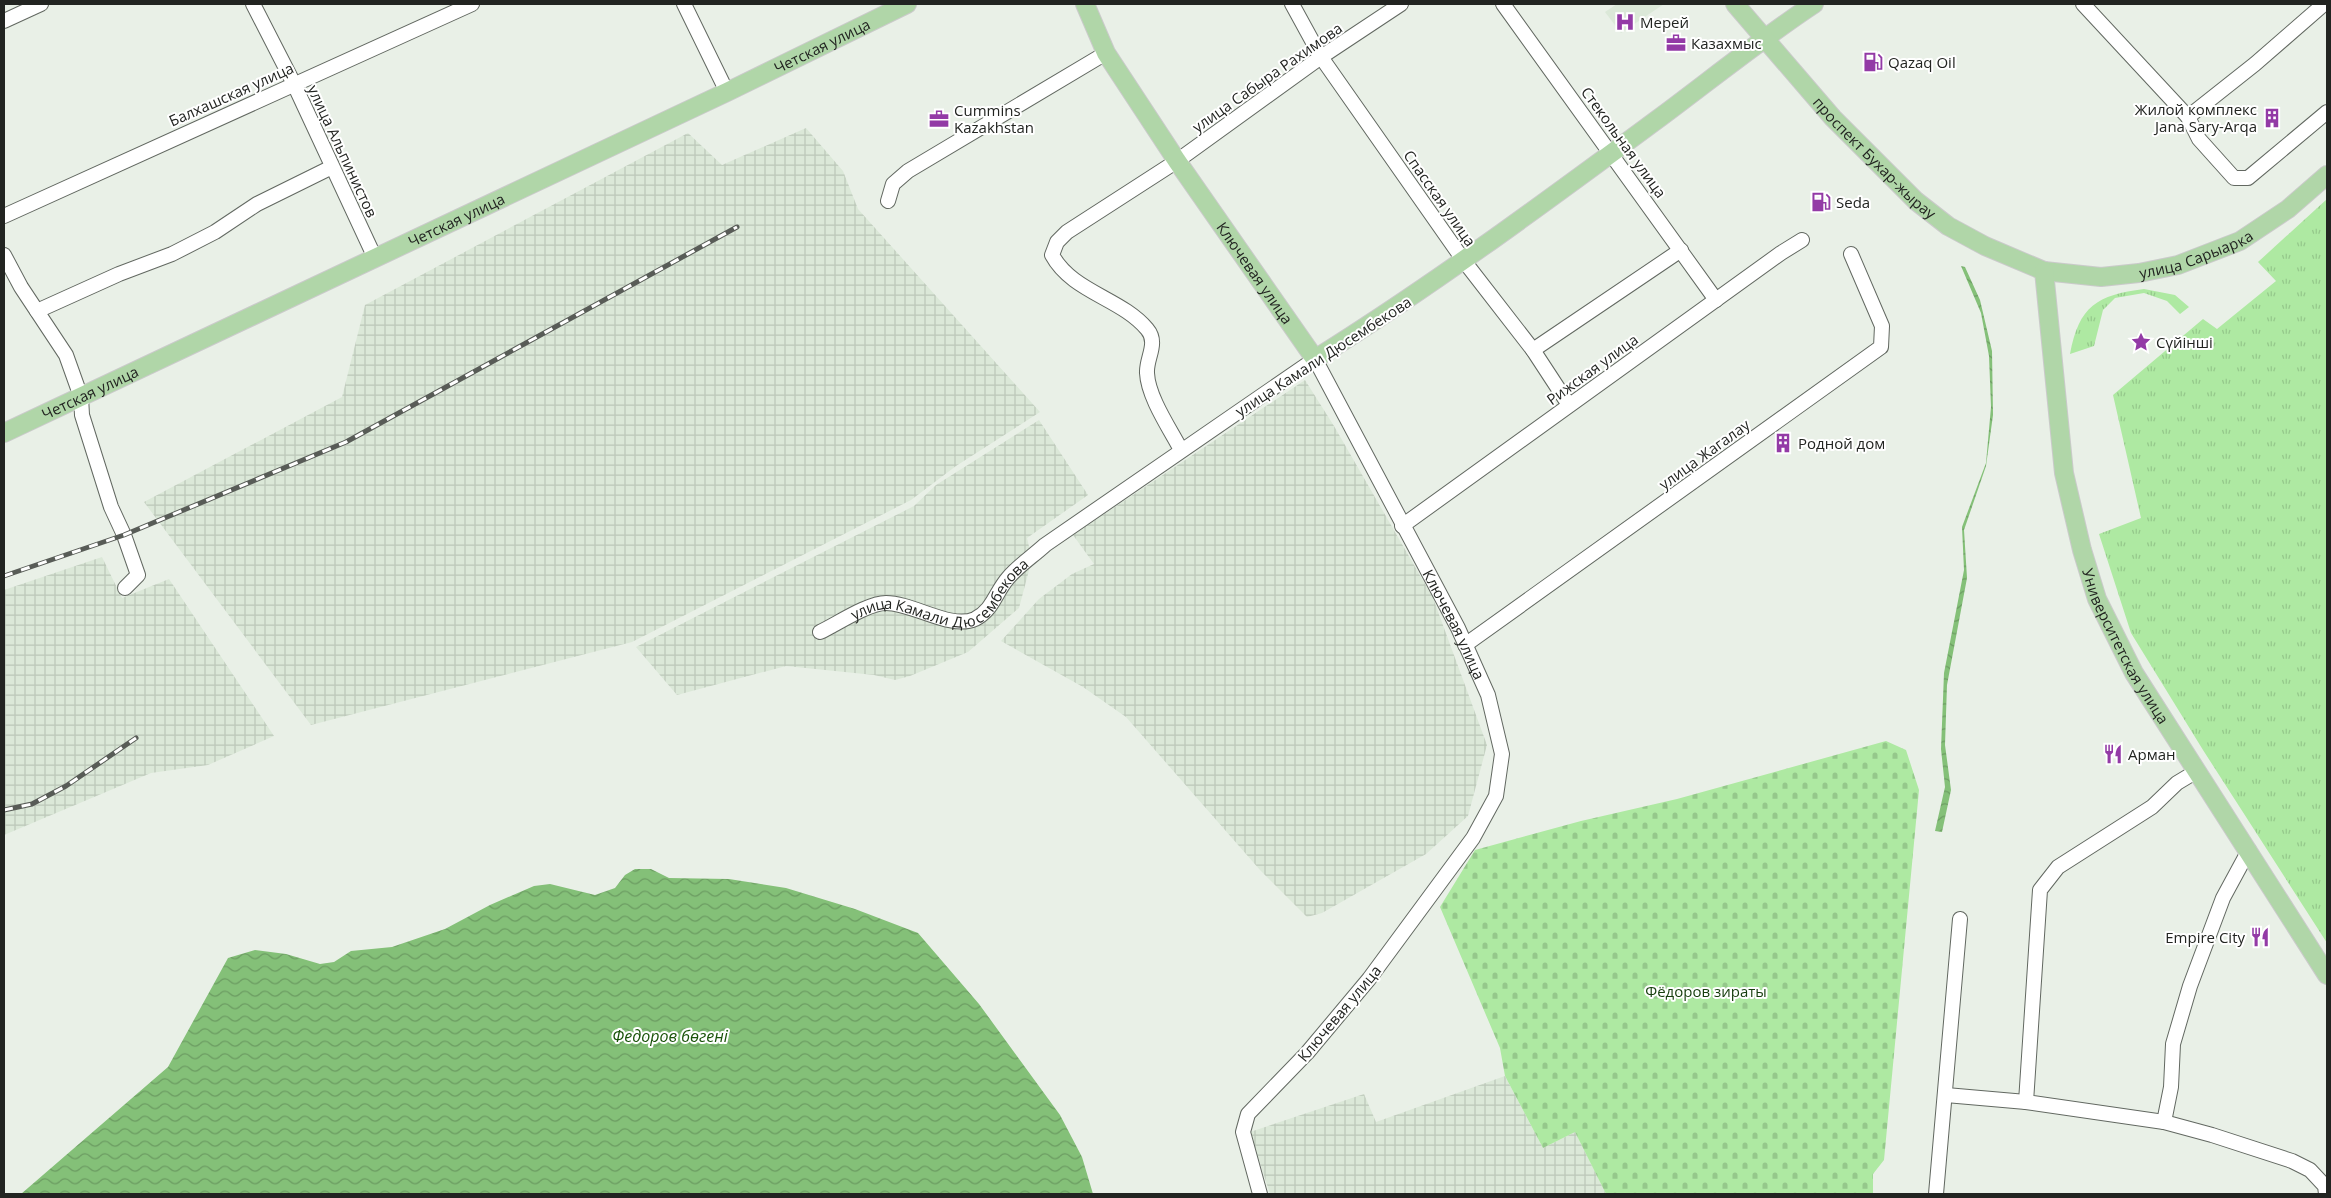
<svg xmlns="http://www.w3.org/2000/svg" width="2331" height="1198" viewBox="0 0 2331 1198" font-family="'Open Sans',sans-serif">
	<defs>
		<pattern id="industrial-grid" width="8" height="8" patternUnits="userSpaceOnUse" patternTransform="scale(1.25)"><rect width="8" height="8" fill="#dbe8d8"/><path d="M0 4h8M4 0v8" fill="none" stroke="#bcc7b9"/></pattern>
		<pattern id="grass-tufts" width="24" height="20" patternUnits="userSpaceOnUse" patternTransform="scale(1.25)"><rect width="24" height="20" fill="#aee9a2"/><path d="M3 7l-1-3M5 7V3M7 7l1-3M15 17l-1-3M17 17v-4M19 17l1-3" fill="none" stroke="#95c88b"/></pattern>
		<pattern id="cemetery-stones" width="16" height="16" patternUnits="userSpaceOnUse" patternTransform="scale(1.25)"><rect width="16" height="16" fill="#aee9a2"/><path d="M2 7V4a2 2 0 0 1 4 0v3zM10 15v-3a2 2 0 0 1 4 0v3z" fill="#95c88b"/></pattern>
		<pattern id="water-waves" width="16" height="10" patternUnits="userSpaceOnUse" patternTransform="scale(1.25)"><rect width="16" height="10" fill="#84c078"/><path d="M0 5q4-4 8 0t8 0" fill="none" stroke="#6c9c62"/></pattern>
	</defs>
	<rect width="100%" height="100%" fill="#e9f0e7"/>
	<!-- built -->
	<path fill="#dbe8d8" d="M 1617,4 L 1664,4 L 1621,33 L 1605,12 Z"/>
	<!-- industrial -->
	<g fill="url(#industrial-grid)">
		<path d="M 806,128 L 843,171 L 858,209 L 1040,412 L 956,466 L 911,500 L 632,642 L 311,725 L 144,502 L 342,397 L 365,305 L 688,133 L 722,165 Z"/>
		<path d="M 1305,380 L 1334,426 L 1433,598 L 1487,745 L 1468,816 L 1426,854 L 1322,913 L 1307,917 L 1260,870 L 1126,717 L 1083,687 L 1001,641 L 1039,599 L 1072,574 L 1094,564 L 1073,535 Z"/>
		<path d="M 1039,420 L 1088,495 L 1027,538 L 1032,559 L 1019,608 L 968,652 L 910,676 L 895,680 L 874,675 L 786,666 L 677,695 L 636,647 L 914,506 L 936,485 Z"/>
		<path d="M 102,557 L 122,598 L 169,579 L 274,736 L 208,765 L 151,773 L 4,835 L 4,590 Z"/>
		<path d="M 1505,1076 L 1543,1148 L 1575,1132 L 1606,1194 L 1270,1194 L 1250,1132 L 1364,1094 L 1376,1122 Z"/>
	</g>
	<!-- grass -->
	<g fill="url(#grass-tufts)">
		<path d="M 2327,199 L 2327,943 L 2203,750 L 2131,633 L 2099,534 L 2141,518 L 2113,395 L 2203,319 L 2217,329 L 2276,281 L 2258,262 Z"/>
		<path d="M 2144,289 L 2175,295 L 2189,307 L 2180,314 L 2167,301 L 2144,293 L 2115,298 L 2103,310 L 2094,346 L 2070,354 C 2079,306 2097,295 2144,289 Z"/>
	</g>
	<!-- cemetery -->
	<path fill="url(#cemetery-stones)" d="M 1886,741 L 1906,750 L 1919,790 L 1884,1160 L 1873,1174 L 1873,1194 L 1606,1194 L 1575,1132 L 1543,1148 L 1505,1076 L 1500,1048 L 1440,907 L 1475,850 L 1581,821 L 1677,799 Z"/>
	<!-- water -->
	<g fill="url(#water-waves)">
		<path d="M 1961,266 L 1965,267 L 1980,300 L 1992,351 L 1993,415 L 1986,466 L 1964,530 L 1967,578 L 1947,685 L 1945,745 L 1951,790 L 1942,832 L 1935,831 L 1945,787 L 1941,749 L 1944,673 L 1964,570 L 1962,527 L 1986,463 L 1991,407 L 1989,356 L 1981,313 Z"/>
		<path d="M 635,869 L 651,869 L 669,878 L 729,879 L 786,888 L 855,909 L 918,933 L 979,1004 L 1060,1115 L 1082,1157 L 1093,1194 L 21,1194 L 168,1067 L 228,958 L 255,950 L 286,954 L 320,964 L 334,962 L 351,951 L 392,947 L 445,929 L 490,905 L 534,886 L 550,884 L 595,895 L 615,888 L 625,875 Z"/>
	</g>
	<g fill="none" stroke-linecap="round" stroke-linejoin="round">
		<defs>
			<g id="minor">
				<path d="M 253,4 L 294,84 L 375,258"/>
				<path d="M 684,4 L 727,92"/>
				<path d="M 1292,4 L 1321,57 L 1464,261 L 1533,350 L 1569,405"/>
				<path d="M 1503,4 L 1716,300"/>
				<path d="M 2083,4 L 2188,117 L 2255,64 L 2324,4"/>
				<path d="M 4,21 L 41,4"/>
				<path d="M 2188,117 L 2199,139 L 2234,178 L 2248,178 L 2327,112"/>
				<path d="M 888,201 L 893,184 L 908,171 L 1106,53"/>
				<path d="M 4,216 L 472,4"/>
				<path d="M 4,255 L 21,287 L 66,355 L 81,397 L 82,415 L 111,507 L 124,535 L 138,575 L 125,588"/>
				<path d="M 37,311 L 119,274 L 172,254 L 215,232 L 257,204 L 332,167"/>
				<path d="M 1533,350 L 1681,250"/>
				<path d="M 1181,450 C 1170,429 1148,397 1147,373 C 1146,358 1159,343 1147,329 C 1121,298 1072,292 1052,255 L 1057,242 L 1067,232 L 1177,161 L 1321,57 L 1401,4"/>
				<path d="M 1402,526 L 1781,253 L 1802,240"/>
				<path id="s1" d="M 820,632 C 837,624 868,603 886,603 C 913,603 951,630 975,619 C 993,610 995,593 1008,578 C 1018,566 1033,556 1045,545 L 1315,359 L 1458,628 L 1488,695 L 1502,754 L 1496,796 L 1473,838 L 1369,979 L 1307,1053 L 1248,1114 L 1243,1132 L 1260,1194"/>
				<path d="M 1465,645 L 1881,347 L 1882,326 L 1851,254"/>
				<path d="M 2249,850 L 2223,898 L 2190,986 L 2173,1044 L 2171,1087 L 2164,1122 L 2212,1135 L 2292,1161 L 2310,1170 L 2325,1186 L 2326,1194"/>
				<path d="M 1946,1095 L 2026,1102"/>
				<path d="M 2164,1122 L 2026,1102 L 2040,890 L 2058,867 L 2152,807 L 2177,783 L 2197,771"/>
				<path d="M 1936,1194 L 1960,919"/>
			</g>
			<g id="major">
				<path id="s2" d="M 1085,4 L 1106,53 L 1177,161 L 1315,359 C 1435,284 1548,200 1662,116 C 1713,78 1761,39 1814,4"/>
				<path id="s3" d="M 1735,4 L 1833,118 L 1916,201 L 1948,226 L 1985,246 L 2044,271 L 2101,277 L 2139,273 L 2178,265 L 2240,241 L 2288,209 L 2327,175"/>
				<path id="s4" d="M 2044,271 L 2064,473 L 2082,550 L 2097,599 L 2134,673 L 2327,975"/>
				<path id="s5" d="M 4,433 L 727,92 L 907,4"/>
			</g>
		</defs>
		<!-- minor casing -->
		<use href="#minor" stroke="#626861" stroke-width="16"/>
		<!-- major casing -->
		<use href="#major" stroke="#cacaca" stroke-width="20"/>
		<!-- minor -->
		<use href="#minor" stroke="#fff" stroke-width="14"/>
		<!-- major -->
		<use href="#major" stroke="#b0d6a8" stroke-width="18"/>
		<defs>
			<g id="rail">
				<path d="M 4,576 L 124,535 L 346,442 L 737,227"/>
				<path d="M 4,810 L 32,804 L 66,786 L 136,738"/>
			</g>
		</defs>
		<!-- rail casing -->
		<use href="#rail" stroke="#585c57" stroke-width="5"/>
		<!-- rail -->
		<use href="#rail" stroke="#fff" stroke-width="3" stroke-dasharray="9" stroke-linecap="butt"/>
	</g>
	<!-- icons -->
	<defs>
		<symbol id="hospital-bare" viewBox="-9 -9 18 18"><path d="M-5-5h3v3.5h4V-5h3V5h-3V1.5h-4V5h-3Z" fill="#933aa6" stroke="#fff" stroke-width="2.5" paint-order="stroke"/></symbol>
		<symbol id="office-bare" viewBox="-9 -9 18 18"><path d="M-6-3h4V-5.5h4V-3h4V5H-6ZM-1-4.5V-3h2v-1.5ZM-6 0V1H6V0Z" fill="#933aa6" stroke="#fff" stroke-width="2.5" paint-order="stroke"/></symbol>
		<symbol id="fuel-bare" viewBox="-9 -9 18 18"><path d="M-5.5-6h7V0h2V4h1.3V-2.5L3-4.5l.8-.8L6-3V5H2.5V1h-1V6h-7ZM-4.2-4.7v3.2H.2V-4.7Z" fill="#933aa6" stroke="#fff" stroke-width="2.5" paint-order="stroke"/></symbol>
		<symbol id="building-bare" viewBox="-9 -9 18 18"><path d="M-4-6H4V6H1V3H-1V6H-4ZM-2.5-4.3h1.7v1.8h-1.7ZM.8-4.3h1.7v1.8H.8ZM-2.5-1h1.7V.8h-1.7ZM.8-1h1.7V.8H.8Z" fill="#933aa6" stroke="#fff" stroke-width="2.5" paint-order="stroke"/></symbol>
		<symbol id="sight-bare" viewBox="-9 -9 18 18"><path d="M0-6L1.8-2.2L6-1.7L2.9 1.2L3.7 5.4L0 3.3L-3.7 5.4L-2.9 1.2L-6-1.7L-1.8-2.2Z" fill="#933aa6" stroke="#fff" stroke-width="2.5" paint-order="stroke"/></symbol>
		<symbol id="restaurant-bare" viewBox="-9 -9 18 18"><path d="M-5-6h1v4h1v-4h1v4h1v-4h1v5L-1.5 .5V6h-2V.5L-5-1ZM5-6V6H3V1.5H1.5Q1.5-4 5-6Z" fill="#933aa6" stroke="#fff" stroke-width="2.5" paint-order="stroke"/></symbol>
	</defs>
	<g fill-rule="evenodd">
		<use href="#hospital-bare" x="1611" y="8" width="28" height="28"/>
		<use href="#office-bare" x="1662" y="29" width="28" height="28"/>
		<use href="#fuel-bare" x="1859" y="48" width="28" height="28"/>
		<use href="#building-bare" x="2258" y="104" width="28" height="28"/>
		<use href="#office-bare" x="925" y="105" width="28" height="28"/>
		<use href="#fuel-bare" x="1807" y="188" width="28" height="28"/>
		<use href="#sight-bare" x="2127" y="328" width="28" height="28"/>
		<use href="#building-bare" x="1769" y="429" width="28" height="28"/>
		<use href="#restaurant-bare" x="2099" y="740" width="28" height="28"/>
		<use href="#restaurant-bare" x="2246" y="923" width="28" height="28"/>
	</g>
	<g text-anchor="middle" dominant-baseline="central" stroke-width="4" stroke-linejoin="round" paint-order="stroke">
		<!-- poi labels -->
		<g font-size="15" fill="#222421" stroke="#fff" text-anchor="start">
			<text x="1640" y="22">Мерей</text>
			<text x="1691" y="43">Казахмыс</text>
			<text x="1888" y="62">Qazaq Oil</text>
			<text x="2257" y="109" text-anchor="end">Жилой комплекс<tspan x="2257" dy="17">Jana Sary-Arqa</tspan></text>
			<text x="954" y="110">Cummins<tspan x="954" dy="17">Kazakhstan</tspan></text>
			<text x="1836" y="202">Seda</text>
			<text x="2156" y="342">Сүйінші</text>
			<text x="1798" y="443">Родной дом</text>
			<text x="2128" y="754">Арман</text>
			<text x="2245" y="937" text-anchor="end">Empire City</text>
		</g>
		<!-- street labels -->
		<g font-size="15" fill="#222421" stroke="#fff">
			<text stroke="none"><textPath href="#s5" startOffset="905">Четская улица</textPath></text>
			<text transform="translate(1267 77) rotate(-35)">улица Сабыра Рахимова</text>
			<text transform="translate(231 94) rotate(-24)">Балхашская улица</text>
			<text transform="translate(1624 142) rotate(54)">Стекольная улица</text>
			<text transform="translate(343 151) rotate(65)">улица Альпинистов</text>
			<text stroke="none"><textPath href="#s3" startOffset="208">проспект Бухар-жырау</textPath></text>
			<text transform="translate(1440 198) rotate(55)">Спасская улица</text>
			<text stroke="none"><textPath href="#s5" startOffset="500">Четская улица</textPath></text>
			<text stroke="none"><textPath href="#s3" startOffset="570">улица Сарыарка</textPath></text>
			<text stroke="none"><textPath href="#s2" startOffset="319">Ключевая улица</textPath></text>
			<text transform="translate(1323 356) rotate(-33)">улица Камали Дюсембекова</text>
			<text transform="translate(1592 369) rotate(-36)">Рижская улица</text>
			<text stroke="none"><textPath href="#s5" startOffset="95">Четская улица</textPath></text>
			<text transform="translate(1704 454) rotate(-36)">улица Жагалау</text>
			<text stroke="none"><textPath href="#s1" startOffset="139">улица Камали Дюсембекова</textPath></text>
			<text stroke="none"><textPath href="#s1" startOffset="895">Ключевая улица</textPath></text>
			<text stroke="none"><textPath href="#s4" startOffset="388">Университетская улица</textPath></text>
			<text transform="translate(1339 1013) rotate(-50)">Ключевая улица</text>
		</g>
		<!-- park labels -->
		<g font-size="15" fill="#163e0d" stroke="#fff">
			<text x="1706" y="991">Фёдоров зираты</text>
		</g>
		<!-- water labels -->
		<g font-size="16" font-style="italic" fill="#195309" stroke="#fff">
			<text x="670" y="1036">Федоров бөгені</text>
		</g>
	</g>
	<!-- border -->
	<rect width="2331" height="1198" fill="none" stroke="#222421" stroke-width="10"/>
</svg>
